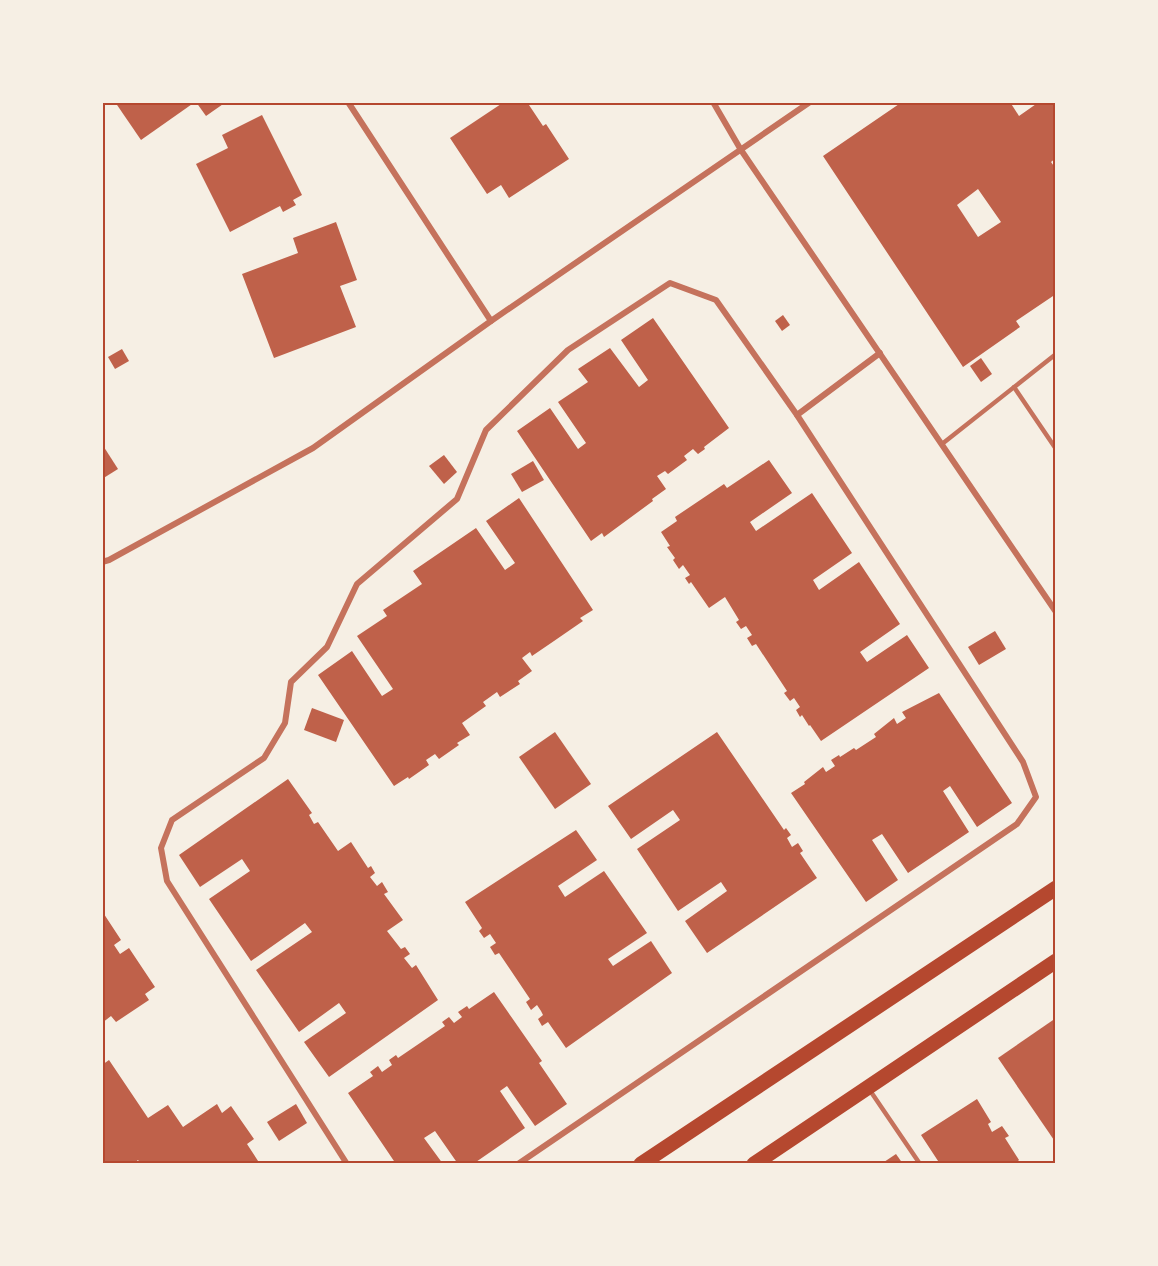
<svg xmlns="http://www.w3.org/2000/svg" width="1158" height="1266" viewBox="0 0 1158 1266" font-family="'PT Sans Narrow',sans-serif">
	<rect width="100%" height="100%" fill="#f6efe4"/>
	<!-- building -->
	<g fill="#bf614a" fill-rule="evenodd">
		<path d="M 115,102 L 195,102 L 141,140 Z"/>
		<path d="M 196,102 L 226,102 L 206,116 Z"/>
		<path d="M 504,102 L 527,102 L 543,126 L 546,124 L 569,159 L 509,198 L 501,185 L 487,194 L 450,138 Z"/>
		<path d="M 902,102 L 1010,102 L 1019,116 L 1039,102 L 1056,102 L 1056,158 L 1051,162 L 1056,169 L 1056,294 L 1016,321 L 1020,327 L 963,367 L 823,156 ZM 978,189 L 1001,222 L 978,237 L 957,205 Z"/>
		<path d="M 262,115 L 302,195 L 293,200 L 296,205 L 283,212 L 280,206 L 230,232 L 196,164 L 228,148 L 222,135 Z"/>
		<path d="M 336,222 L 357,280 L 340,286 L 356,327 L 274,358 L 242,274 L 298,253 L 293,238 Z"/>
		<path d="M 783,315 L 790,325 L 782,331 L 775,321 Z"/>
		<path d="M 653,318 L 729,428 L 704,447 L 705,449 L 698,454 L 693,449 L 684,456 L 687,460 L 668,474 L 665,471 L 657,476 L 666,489 L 652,499 L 653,501 L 604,537 L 602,533 L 591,541 L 517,431 L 550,408 L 578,449 L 586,443 L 558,402 L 588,382 L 578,369 L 610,348 L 639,387 L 648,380 L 621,340 Z"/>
		<path d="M 122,349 L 129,361 L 115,369 L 108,357 Z"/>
		<path d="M 981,358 L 992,374 L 981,382 L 970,366 Z"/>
		<path d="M 102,444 L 118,469 L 102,479 Z"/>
		<path d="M 444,455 L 457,472 L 444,484 L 429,466 Z"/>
		<path d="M 769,460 L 792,493 L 750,522 L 756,531 L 812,493 L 852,553 L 813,580 L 819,590 L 859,562 L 900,624 L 860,652 L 867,662 L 907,635 L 929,668 L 821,741 L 810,725 L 809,726 L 802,715 L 800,717 L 796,710 L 800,707 L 794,698 L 790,701 L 784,693 L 787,691 L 756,644 L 752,646 L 747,638 L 752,635 L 746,626 L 741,629 L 736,622 L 739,620 L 725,597 L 709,608 L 691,582 L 689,584 L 685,578 L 690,575 L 683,565 L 679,569 L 673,560 L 675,558 L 667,547 L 670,546 L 661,532 L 677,521 L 675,517 L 724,484 L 727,488 Z"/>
		<path d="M 533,461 L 544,480 L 522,492 L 511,474 Z"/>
		<path d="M 519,498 L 593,610 L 580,618 L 583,621 L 554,641 L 532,656 L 530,652 L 522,658 L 532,671 L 518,681 L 520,684 L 500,697 L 497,692 L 483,702 L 486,706 L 462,723 L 470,735 L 457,743 L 459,745 L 439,759 L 435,754 L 426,760 L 429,765 L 409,779 L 408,777 L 394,786 L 318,675 L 352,651 L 382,696 L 393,689 L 357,636 L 387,616 L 383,610 L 422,584 L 413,571 L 476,528 L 505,570 L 515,563 L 486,521 Z"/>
		<path d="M 995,631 L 1006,649 L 979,665 L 968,647 Z"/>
		<path d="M 939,693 L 1012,803 L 977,827 L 950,786 L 943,791 L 969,832 L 908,873 L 882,834 L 872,840 L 898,880 L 866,902 L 791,793 L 805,784 L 804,782 L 823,767 L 826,772 L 835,766 L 831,760 L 839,755 L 840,757 L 854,748 L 856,750 L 876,737 L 874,734 L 894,718 L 897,724 L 906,718 L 902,712 Z"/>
		<path d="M 312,708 L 344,720 L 336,742 L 304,730 Z"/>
		<path d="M 555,732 L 591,784 L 555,809 L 519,757 Z"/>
		<path d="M 717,732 L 784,830 L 786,828 L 791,835 L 787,838 L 792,847 L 798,843 L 803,851 L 800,853 L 817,878 L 707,953 L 685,921 L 727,891 L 721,882 L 678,911 L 637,849 L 680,820 L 673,810 L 631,839 L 608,806 Z"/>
		<path d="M 288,779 L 312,813 L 309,815 L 314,824 L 318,822 L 338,851 L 351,842 L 368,868 L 371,866 L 375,873 L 370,877 L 377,886 L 382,882 L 388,892 L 384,894 L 403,920 L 387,931 L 401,949 L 405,947 L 410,954 L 404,958 L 412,968 L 416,965 L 438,1000 L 329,1077 L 304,1042 L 346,1013 L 339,1003 L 299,1032 L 256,970 L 312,932 L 305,923 L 251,961 L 209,899 L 250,871 L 242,859 L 200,887 L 179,855 Z"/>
		<path d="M 576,830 L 597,860 L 558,886 L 565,897 L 604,871 L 647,933 L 608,959 L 613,966 L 651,941 L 672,973 L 566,1048 L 548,1022 L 542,1026 L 538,1019 L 543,1015 L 541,1011 L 537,1005 L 531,1010 L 526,1002 L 530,999 L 499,953 L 495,955 L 490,947 L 496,943 L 490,934 L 484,938 L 479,931 L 482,928 L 465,902 Z"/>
		<path d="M 102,911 L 121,940 L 114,945 L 120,954 L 129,948 L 155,987 L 145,994 L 149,1000 L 116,1022 L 111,1016 L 102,1023 Z"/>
		<path d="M 494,992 L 542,1061 L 539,1063 L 567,1104 L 535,1126 L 507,1086 L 500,1091 L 525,1128 L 473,1164 L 458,1164 L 435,1131 L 424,1138 L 443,1164 L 396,1164 L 348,1093 L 373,1076 L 370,1072 L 378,1066 L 382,1072 L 392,1065 L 389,1060 L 396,1055 L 398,1058 L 445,1026 L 442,1022 L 449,1017 L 454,1023 L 462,1017 L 458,1012 L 467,1006 L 469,1009 Z"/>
		<path d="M 1056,1018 L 1056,1143 L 998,1058 Z"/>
		<path d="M 109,1060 L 148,1118 L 168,1105 L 183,1127 L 217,1104 L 222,1113 L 231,1106 L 254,1139 L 247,1144 L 260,1164 L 141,1164 L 138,1160 L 133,1164 L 105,1164 L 102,1160 L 102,1065 Z"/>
		<path d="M 977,1099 L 991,1122 L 988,1124 L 992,1132 L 1002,1126 L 1009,1136 L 1005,1138 L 1019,1160 L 1015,1164 L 940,1164 L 921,1135 Z"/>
		<path d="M 296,1104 L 307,1123 L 279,1141 L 267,1122 Z"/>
		<path d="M 896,1154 L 903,1164 L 881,1164 Z"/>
	</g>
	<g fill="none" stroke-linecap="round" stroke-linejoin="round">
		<!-- service -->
		<g stroke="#c5725c" stroke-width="4.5">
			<path d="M 1014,387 L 1056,449"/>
			<path d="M 942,444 L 1056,354"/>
			<path d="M 869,1089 L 920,1164"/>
		</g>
		<!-- minor -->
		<g stroke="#c5725c" stroke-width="6">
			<path d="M 348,102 L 491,321"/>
			<path d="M 713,102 L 741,150 L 1056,612"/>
			<path d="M 797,415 L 880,353"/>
			<path d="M 102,562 L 109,560 L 313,448 L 491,321 L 810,102"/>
			<path d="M 347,1164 L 167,881 L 161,848 L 172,820 L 264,758 L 285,723 L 291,682 L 327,647 L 357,584 L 457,499 L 486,430 L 568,350 L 670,283 L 716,300 L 797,415 L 1023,762 L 1036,797 L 1017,824 L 518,1164"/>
		</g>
		<!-- primary -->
		<g stroke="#b5482f" stroke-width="15">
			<path d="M 641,1164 L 1056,888"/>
			<path d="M 754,1164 L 1056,961"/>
		</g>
	</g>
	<!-- border -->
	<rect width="1158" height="1266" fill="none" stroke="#f6efe4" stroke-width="207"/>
	<rect x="104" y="104" width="950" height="1058" fill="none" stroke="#b5482f" stroke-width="2"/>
</svg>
